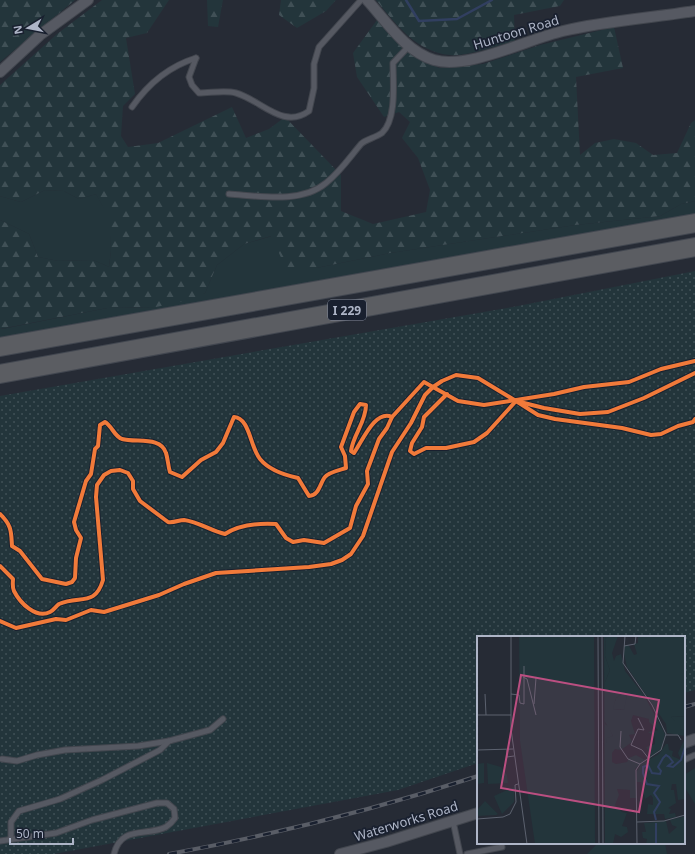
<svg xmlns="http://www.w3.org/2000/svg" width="695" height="854" viewBox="0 0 695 854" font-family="'Noto Sans',sans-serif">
	<defs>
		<pattern id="forest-firs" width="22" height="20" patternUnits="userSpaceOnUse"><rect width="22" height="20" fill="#23353b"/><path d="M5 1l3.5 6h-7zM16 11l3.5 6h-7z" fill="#405056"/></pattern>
		<pattern id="park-dots" width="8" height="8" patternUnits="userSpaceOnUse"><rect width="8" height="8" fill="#23353b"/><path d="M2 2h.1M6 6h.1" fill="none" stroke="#405056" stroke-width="1.8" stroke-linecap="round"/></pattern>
	</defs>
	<rect width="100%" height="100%" fill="#262b35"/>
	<!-- green -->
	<g fill="#23353b">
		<path d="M 45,190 L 64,191 L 79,199 L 96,194 L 110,218 L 111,251 L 109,267 L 93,260 L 58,261 L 38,257 L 29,234 L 0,220 L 0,196 L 21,202 Z"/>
		<path d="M 695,201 L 695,216 L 0,339 L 0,329 L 2,329 L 107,308 L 156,307 L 205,293 L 217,265 L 244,244 L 272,236 L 316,268 L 390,253 L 575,225 L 660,216 L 681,204 Z"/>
		<path d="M 695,768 L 695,804 L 684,786 L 684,775 Z"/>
		<path d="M 598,843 L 665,843 L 667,854 L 587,854 Z"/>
	</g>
	<!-- forest -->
	<g fill="url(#forest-firs)">
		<path d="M 0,0 L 75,0 L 0,62 Z"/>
		<path d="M 102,0 L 169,0 L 147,33 L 126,38 L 135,94 L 123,106 L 121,136 L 128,147 L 158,143 L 232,107 L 246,138 L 269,129 L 285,117 L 341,175 L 341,211 L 373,224 L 426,212 L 430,190 L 418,158 L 402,138 L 410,122 L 399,112 L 384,117 L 357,77 L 353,53 L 377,20 L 410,53 L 439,68 L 483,64 L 540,45 L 614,27 L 623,68 L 576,77 L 580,155 L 595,143 L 614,139 L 636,143 L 653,155 L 677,153 L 691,123 L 695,120 L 695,201 L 681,204 L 660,216 L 575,225 L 390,253 L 316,268 L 286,268 L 271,236 L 244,244 L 217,265 L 205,293 L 190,300 L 156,307 L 107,308 L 0,329 L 0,220 L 29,234 L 38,257 L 58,261 L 93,260 L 109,267 L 111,251 L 109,218 L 96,194 L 79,199 L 64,191 L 45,190 L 21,202 L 0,196 L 0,85 L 57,34 Z"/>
		<path d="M 207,0 L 223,0 L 218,27 L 208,26 Z"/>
		<path d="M 281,0 L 336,0 L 326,11 L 297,28 L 279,15 Z"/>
		<path d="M 376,0 L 564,0 L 560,6 L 514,15 L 515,41 C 498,45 466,57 450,55 C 416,52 396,24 376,0 Z"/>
	</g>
	<!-- park -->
	<path fill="url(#park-dots)" d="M 695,271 L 695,690 L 684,693 L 684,637 L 478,637 L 478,763 L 398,790 L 54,854 L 0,854 L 0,396 L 518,306 Z"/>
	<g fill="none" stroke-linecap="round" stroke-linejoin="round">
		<!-- stream -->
		<path stroke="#313f60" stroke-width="2.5" d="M 406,0 L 419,21 L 457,19 L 492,0"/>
		<defs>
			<g id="lane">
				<path d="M 196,58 L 189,77 L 192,85 L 199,93 C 211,93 225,90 236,93 C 261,100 283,130 309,111 L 314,88 L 314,64 L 319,47 L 361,0"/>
				<path d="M 132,107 C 148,84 170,66 196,58"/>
				<path d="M 229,194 C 259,196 301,204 326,183 C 340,172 350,157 361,144 C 366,139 375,138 382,133 C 397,119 393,82 393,63 L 409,46"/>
				<path d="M 2,759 L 17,761 L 37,755 L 65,750 L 138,746 L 169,741"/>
				<path d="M 684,760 L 695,755"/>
				<path d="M 453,821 L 460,854"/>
				<path d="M 11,839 L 11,822 L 19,811 L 60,799 L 102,780 L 160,750 L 169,741 L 210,730 L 223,719"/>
				<path d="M 0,841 L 56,833 L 92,820 L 157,803 L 167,803 L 174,809 L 175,818 C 173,821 169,825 166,827 C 146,837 121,825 114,854"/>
				<path d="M 467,854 L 502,847 L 501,843"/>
			</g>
			<g id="street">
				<path d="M 367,0 C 387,22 405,51 434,60 C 468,70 528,39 563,31 C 606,21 651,18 695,11"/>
				<path d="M 0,72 L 40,35 L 88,0"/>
				<path d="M 684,743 L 695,739"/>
				<path d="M 340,854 L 386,842 L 478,813"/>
			</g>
			<g id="highway">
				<path d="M 0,347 L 695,223"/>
				<path d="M 0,374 L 695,247"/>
			</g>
		</defs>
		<!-- lane casing -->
		<use href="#lane" stroke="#42464e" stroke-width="7"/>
		<!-- street casing -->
		<use href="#street" stroke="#42464e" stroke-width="12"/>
		<!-- highway casing -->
		<use href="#highway" stroke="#424750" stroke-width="20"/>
		<!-- lane -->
		<use href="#lane" stroke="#565962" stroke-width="5"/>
		<!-- street -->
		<use href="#street" stroke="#565962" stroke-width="10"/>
		<!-- highway -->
		<use href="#highway" stroke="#5b5d62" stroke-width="18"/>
		<defs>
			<g id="rail">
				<path d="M 684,707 L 695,704"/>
				<path d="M 169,854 C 273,835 377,809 478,776"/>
			</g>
		</defs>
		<!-- rail casing -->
		<use href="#rail" stroke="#595d66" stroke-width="4"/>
		<!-- rail -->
		<use href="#rail" stroke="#19202f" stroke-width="2.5" stroke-dasharray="8" stroke-linecap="butt"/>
		<defs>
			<g id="cycleway">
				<path d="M 447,394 L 424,417 L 422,427 L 412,443 L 410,451 L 414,454 L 426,448 L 446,448 L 474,442 L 487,433 L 516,401 L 538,415 L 555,419 L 622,428 L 651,435 L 661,434 L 678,426 L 693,422 L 695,419"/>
				<path d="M 392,417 L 424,382 L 458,401 L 484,405 L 554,394 L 584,387 L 629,382 L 661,369 L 695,361"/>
				<path d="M 0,514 C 12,526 11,531 12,546 L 20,551 L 42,579 L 66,584 L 72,582 L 75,578 L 76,558 L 81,538 L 76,530 L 74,522 L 86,481 L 91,474 L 95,449 L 98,446 L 100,425 L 105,422 C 112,426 114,436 122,439 C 136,443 161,436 166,453 C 168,459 168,466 170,472 L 182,477 L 201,460 L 216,452 L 223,443 L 234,417 C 250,418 250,447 260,459 C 269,470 284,475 298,478 L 309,496 C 319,496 320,483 325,477 C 329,472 340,470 346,468 L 345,456 L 341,447 L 354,412 L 360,404 L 366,405 C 366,422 353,435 351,451 L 354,453 C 362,442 375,409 392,417 L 387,428 L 379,439 L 367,471 L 368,484 L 356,506 L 350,528 L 324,543 L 304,540 L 293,542 L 286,538 L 276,524 C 258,523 240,524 225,534 C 211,531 199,522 184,520 C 179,520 174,523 168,522 L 140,501 L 133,489 L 133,481 L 128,473 L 120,470 L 111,471 L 104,475 L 97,485 L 96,497 L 103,580 C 95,607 80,595 59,604 C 56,606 54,610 50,612 C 36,619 20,603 14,591 C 12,587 13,582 13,579 L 0,566"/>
				<path d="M 0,621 L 16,628 L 56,619 L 66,620 L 91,610 L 104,612 L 159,595 L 184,584 L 216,573 L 309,567 L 331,564 L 342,560 L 351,554 L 363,536 L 392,452 L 411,423 L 425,395 L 433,387 L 442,381 L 456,375 L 478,378 L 516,401 L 544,408 L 580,414 L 608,412 L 644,398 L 695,373"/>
			</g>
		</defs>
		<!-- cycleway casing -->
		<use href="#cycleway" stroke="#19202f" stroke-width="6"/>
		<!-- cycleway -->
		<use href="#cycleway" stroke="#f17a3a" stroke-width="4"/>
	</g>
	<g text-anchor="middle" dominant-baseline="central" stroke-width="3.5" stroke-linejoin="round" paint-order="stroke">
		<!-- shield labels -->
		<rect fill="#19202f" stroke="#818899" stroke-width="1" x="328" y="300" width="38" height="20" rx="3"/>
		<g font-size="12" font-weight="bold" fill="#aeb5c7">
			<text x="347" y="310">I 229</text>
		</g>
		<!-- street labels -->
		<g font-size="13" fill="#aeb5c7" stroke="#19202f">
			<text transform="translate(516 32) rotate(-17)">Huntoon Road</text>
			<text transform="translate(406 821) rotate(-17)">Waterworks Road</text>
		</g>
	</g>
	<!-- overview -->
	<g transform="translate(477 636)">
		<rect width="208" height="208" fill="#262b35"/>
		<path d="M 127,0 L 129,0 L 128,20 L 133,34 L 128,46 L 128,88 L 133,91 L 136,101 L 129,107 L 129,208 L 128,208 ZM 146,57 L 150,58 L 148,74 L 135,73 L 139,62 ZM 208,80 L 208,93 L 205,95 L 194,81 ZM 7,127 L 7,147 L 0,148 L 0,128 ZM 10,127 L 24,131 L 30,139 L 31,147 L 11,148 ZM 37,151 L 37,166 L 25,178 L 17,160 ZM 8,165 L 21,178 L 19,179 L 0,180 L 0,174 Z" fill="#23353b"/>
		<path d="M 129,0 L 141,0 L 135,17 L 137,25 L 139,20 L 144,18 L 148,35 L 167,59 L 188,98 L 184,113 L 174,120 L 169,111 L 178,108 L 178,101 L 171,96 L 181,94 L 172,86 L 172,83 L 156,79 L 154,85 L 158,98 L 152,99 L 155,106 L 144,114 L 138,113 L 135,117 L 135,126 L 139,128 L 150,126 L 152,122 L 159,119 L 168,124 L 158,133 L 160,162 L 153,162 L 153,154 L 140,153 L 142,159 L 138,169 L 145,176 L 150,177 L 145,190 L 150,191 L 151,196 L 144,201 L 138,198 L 136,208 L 129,208 L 129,107 L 130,102 L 136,100 L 128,86 L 128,46 L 133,34 L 128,20 ZM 146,57 L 150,58 L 147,74 L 136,73 L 139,62 ZM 161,0 L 208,0 L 208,80 L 194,81 L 203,89 L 204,94 L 208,93 L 208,100 L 190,97 L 189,88 L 150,31 L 147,18 L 148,10 L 152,10 L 157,19 L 160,18 L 157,8 L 161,7 ZM 208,102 L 208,163 L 201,164 L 199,148 L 195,148 L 194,154 L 197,154 L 199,167 L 191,172 L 194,173 L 192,178 L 198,177 L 199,181 L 188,183 L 187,178 L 170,178 L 171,168 L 176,169 L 176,162 L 174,159 L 168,163 L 164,146 L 160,146 L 160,135 L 164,128 L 182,118 L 189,108 L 191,108 L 192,114 L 196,115 L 195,120 L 204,124 L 201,117 ZM 208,180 L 208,208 L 169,208 L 170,203 L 166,202 L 165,196 L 169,196 L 167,187 L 189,185 L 192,198 L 200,191 L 195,189 L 193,184 Z" fill="#23353b" fill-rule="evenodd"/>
		<path d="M 42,0 L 117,0 L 118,208 L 58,208 L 43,105 Z" fill="#23353b"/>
		<path fill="none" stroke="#313f60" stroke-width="2" d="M 179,184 L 177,176 L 183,166 L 177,157 L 182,150 L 170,148 L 166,137 L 166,131 L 171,129 L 175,137 L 183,138 L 184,135 L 181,131 L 186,122 L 189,119 L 192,121 L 196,126 L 191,130 L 196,131 L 204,124 L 208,111M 179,208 L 179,187"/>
		<path fill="none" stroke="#5c626f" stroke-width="1" d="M 34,0 L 34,93 L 50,208M 121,0 L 122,208M 125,0 L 126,208M 148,0 L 146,27 L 175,69 L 189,98 L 184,114 L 163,128 L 159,134 L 160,208M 147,10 L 158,8 L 159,0M 46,41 L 50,43 L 59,79M 8,58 L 9,79M 34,58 L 42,59 L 43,67 L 47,68 L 47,30M 57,68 L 59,42M 0,79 L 34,79M 161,82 L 167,94 L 161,93 L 154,109 L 165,114 L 172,123M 144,95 L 143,111 L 151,123 L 163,128M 189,99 L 201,99 L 204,104M 0,114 L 36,113M 30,114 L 30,121 L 37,120M 0,183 L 26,181 L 33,178 L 39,166 L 38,149 L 41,148M 160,186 L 187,185 L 208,179"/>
		<path fill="#bb4f81" fill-opacity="0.15" stroke="#bb4f81" stroke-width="2" d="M 44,39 L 182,64 L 162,176 L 24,152 Z"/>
		<rect width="208" height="208" fill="none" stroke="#aeb5c7" stroke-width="2"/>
	</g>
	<!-- north arrow -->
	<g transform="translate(28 28) rotate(260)" stroke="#19202f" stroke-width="3" paint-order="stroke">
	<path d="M0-3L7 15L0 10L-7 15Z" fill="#aeb5c7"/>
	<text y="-6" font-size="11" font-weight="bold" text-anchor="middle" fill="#aeb5c7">N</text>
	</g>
	<!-- scale -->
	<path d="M10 838v6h63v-6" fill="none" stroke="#aeb5c7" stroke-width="2"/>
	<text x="16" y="838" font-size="12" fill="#aeb5c7" stroke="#19202f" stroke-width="3" paint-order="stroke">50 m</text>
</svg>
